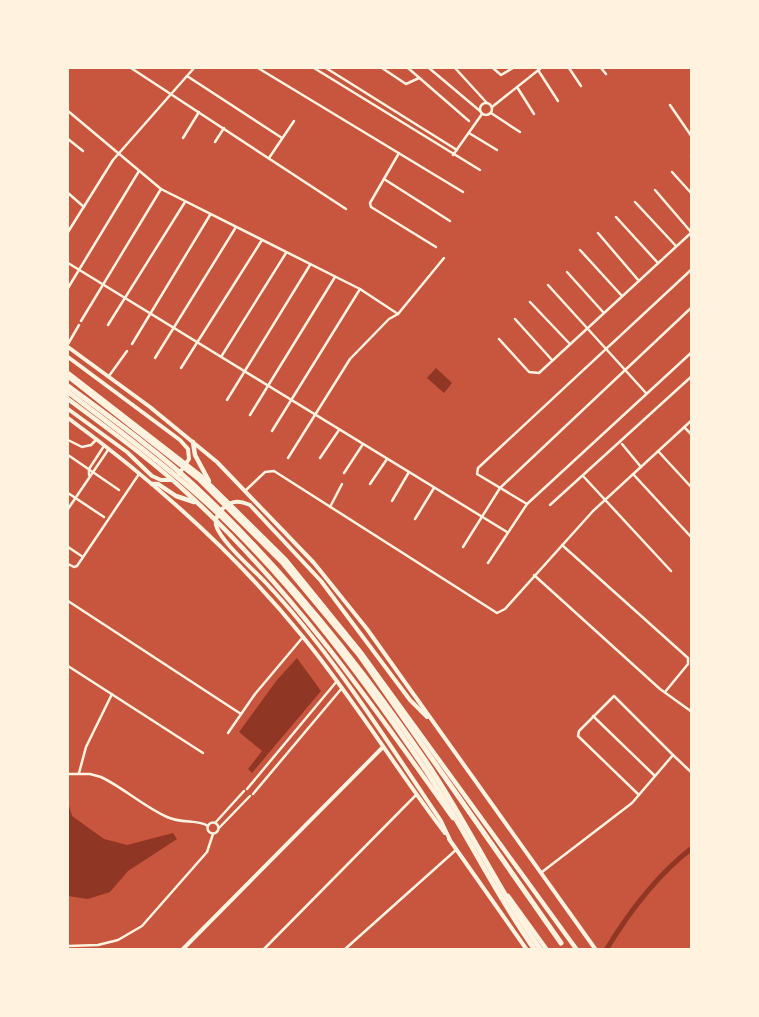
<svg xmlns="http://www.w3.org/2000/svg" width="759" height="1017" viewBox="0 0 759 1017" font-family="'IBM Plex Sans',sans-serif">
	<rect width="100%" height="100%" fill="#c8553d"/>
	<!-- water -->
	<g fill="#8f3625">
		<path d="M 436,368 L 452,383 L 444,393 L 427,378 Z"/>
		<path d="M 297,658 L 321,691 L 252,773 L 248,769 L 262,751 L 239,732 L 277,680 Z"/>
		<path d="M 68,802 L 72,816 L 104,839 L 127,845 L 173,833 L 177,839 L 128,871 L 110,892 L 88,899 L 68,896 Z"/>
	</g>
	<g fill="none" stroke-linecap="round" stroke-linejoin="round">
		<!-- canal -->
		<path stroke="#8f3625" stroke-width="5" d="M 606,950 C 629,912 657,875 692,848"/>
		<!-- minor -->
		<g stroke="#fff3e0" stroke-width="2.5">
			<path d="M 131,68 L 346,209"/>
			<path d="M 258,68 L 463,192"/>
			<path d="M 314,68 L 480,170"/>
			<path d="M 326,68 L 457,150"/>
			<path d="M 382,68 L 406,84 L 419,78"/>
			<path d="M 408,68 L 469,121"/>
			<path d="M 429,68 L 480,111"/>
			<path d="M 455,68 L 487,103"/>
			<path d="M 493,68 L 501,75 L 513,68"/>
			<path d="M 569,68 L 581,86"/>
			<path d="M 601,68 L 606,74"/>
			<path d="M 538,70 L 558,101"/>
			<path d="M 187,76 L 282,138"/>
			<path d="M 517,87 L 534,114"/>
			<circle cx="486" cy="109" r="6"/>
			<path d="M 670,105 L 692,137"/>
			<path d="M 492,107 L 541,68"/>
			<path d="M 68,111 L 161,189 L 360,289 L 398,314"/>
			<path d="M 491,113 L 520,132"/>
			<path d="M 469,133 L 497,150"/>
			<path d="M 183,138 L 199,112"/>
			<path d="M 68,139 L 83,151"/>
			<path d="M 215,142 L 224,128"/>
			<path d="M 399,153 L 370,203 L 371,207 L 436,247"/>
			<path d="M 453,155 L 482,114"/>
			<path d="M 691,156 L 692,157"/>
			<path d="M 269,158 L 294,121"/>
			<path d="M 672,172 L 692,194"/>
			<path d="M 384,179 L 450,221"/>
			<path d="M 655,190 L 691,232"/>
			<path d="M 68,193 L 84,207"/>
			<path d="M 635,202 L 676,246"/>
			<path d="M 616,217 L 658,263"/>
			<path d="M 68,232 L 113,160 L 194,68"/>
			<path d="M 598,233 L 639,281"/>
			<path d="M 580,250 L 622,296"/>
			<path d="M 68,263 L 507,532"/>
			<path d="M 567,272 L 603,312"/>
			<path d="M 548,285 L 646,393"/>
			<path d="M 68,288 L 139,171"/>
			<path d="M 530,302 L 569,343"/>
			<path d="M 515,319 L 552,360"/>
			<path d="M 81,321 L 161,189"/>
			<path d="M 108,325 L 185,202"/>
			<path d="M 499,339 L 529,372 L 539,373 L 692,232"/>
			<path d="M 68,344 L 79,325"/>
			<path d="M 132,344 L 210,215"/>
			<path d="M 221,357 L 286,253"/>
			<path d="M 155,358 L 236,227"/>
			<path d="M 181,368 L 262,240"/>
			<path d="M 109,376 L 127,351"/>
			<path d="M 227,400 L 310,265"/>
			<path d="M 250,415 L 335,277"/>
			<path d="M 684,427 L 692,435"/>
			<path d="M 272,431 L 360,289"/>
			<path d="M 68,440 L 82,447 L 91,445 L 96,440"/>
			<path d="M 622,444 L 641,467"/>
			<path d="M 658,451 L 692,488"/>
			<path d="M 68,455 L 119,490"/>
			<path d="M 288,458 L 350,359 L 389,319 L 398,314 L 444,258"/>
			<path d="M 320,458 L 339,430"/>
			<path d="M 344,473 L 363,444"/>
			<path d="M 633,474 L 692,538"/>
			<path d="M 89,475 L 89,469 L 104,446"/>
			<path d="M 583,476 L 671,571"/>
			<path d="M 370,484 L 387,459"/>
			<path d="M 245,491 L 265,472 L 274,471 L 497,613 L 505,609 L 593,511 L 692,420"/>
			<path d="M 68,493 L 104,517"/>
			<path d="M 392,501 L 409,472"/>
			<path d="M 527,504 L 477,474 L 478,468 L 692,269"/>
			<path d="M 550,505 L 692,376"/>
			<path d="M 330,507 L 342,484"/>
			<path d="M 68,509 L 108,450"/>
			<path d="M 415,519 L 434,488"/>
			<path d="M 562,545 L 688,658 L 688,664 L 665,692"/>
			<path d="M 68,547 L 83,557"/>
			<path d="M 463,547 L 500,488 L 692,307"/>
			<path d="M 488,563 L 527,504 L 692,352"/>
			<path d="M 68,564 L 74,567 L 77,566 L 139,474"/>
			<path d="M 534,575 L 660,689 L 692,712"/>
			<path d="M 68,601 L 241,714"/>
			<path d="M 68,666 L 203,753"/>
			<path d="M 593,716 L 655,776"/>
			<path d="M 228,733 L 255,694 L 303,637"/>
			<path d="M 673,755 L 692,773"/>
			<path d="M 79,773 L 86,747 L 112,694"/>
			<path d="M 68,774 L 90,774 L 101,777 C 124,788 144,807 167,817 C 182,824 198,819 208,826"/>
			<path d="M 247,789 L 337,681"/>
			<path d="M 253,794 L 342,688"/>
			<circle cx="213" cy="828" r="5.5"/>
			<path d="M 215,823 L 244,791"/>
			<path d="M 219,828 L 250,796"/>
			<path d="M 542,872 L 632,803 L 673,755 L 614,696 L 579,731 L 578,736 L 639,795"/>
			<path d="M 68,946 L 98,945 L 118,940 L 142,926 L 207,852 L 213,834"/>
			<path d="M 263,950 L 416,795"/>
			<path d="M 344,950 L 457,849"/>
		</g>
		<!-- tertiary -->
		<path stroke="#fff3e0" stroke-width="4" d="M 182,950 L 382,748"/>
		<!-- secondary -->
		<g stroke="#fff3e0" stroke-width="4">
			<path d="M 68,347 L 150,407 L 217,462 L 314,563 L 367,629 L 596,950"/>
			<path d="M 68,357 L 180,440 L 188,449 L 189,459 L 179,474"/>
			<path d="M 68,409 L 127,452 L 152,476 L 161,480 L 172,480"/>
			<path d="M 68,418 C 154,481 235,553 303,637 C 354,699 396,769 445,833"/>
			<path d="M 427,717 L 410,700 L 321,581 L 250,505 C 247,504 243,502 240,502 C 229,500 214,513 216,525 C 220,541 254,570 266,583 C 333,654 386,740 441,821 L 450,840"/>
			<path d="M 449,839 L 527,950"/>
		</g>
		<!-- trunk -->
		<g stroke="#fff3e0" stroke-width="4.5">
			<path d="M 68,373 L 201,476 L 285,559 L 362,654 L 577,950"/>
			<path d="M 68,399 C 108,429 150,459 187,493 C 291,588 372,704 453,818"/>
			<path d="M 193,442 L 195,455 L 209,481"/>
			<path d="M 152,484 L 158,484 L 176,496 L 194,502"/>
			<path d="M 508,896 L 547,950"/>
		</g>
		<!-- motorway -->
		<g stroke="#fff3e0" stroke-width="5">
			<path d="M 68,376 L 199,479 L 282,562 L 360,656 L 561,943"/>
			<path d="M 68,386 C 111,418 156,450 195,486 C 283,569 359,663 427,763 C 468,824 498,890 541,950"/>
			<path d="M 68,392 C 109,423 151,454 190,488 C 278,564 357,669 423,766 C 463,825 493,891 535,950"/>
		</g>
	</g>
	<!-- border -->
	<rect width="759" height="1017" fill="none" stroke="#fff3e0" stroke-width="138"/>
</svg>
